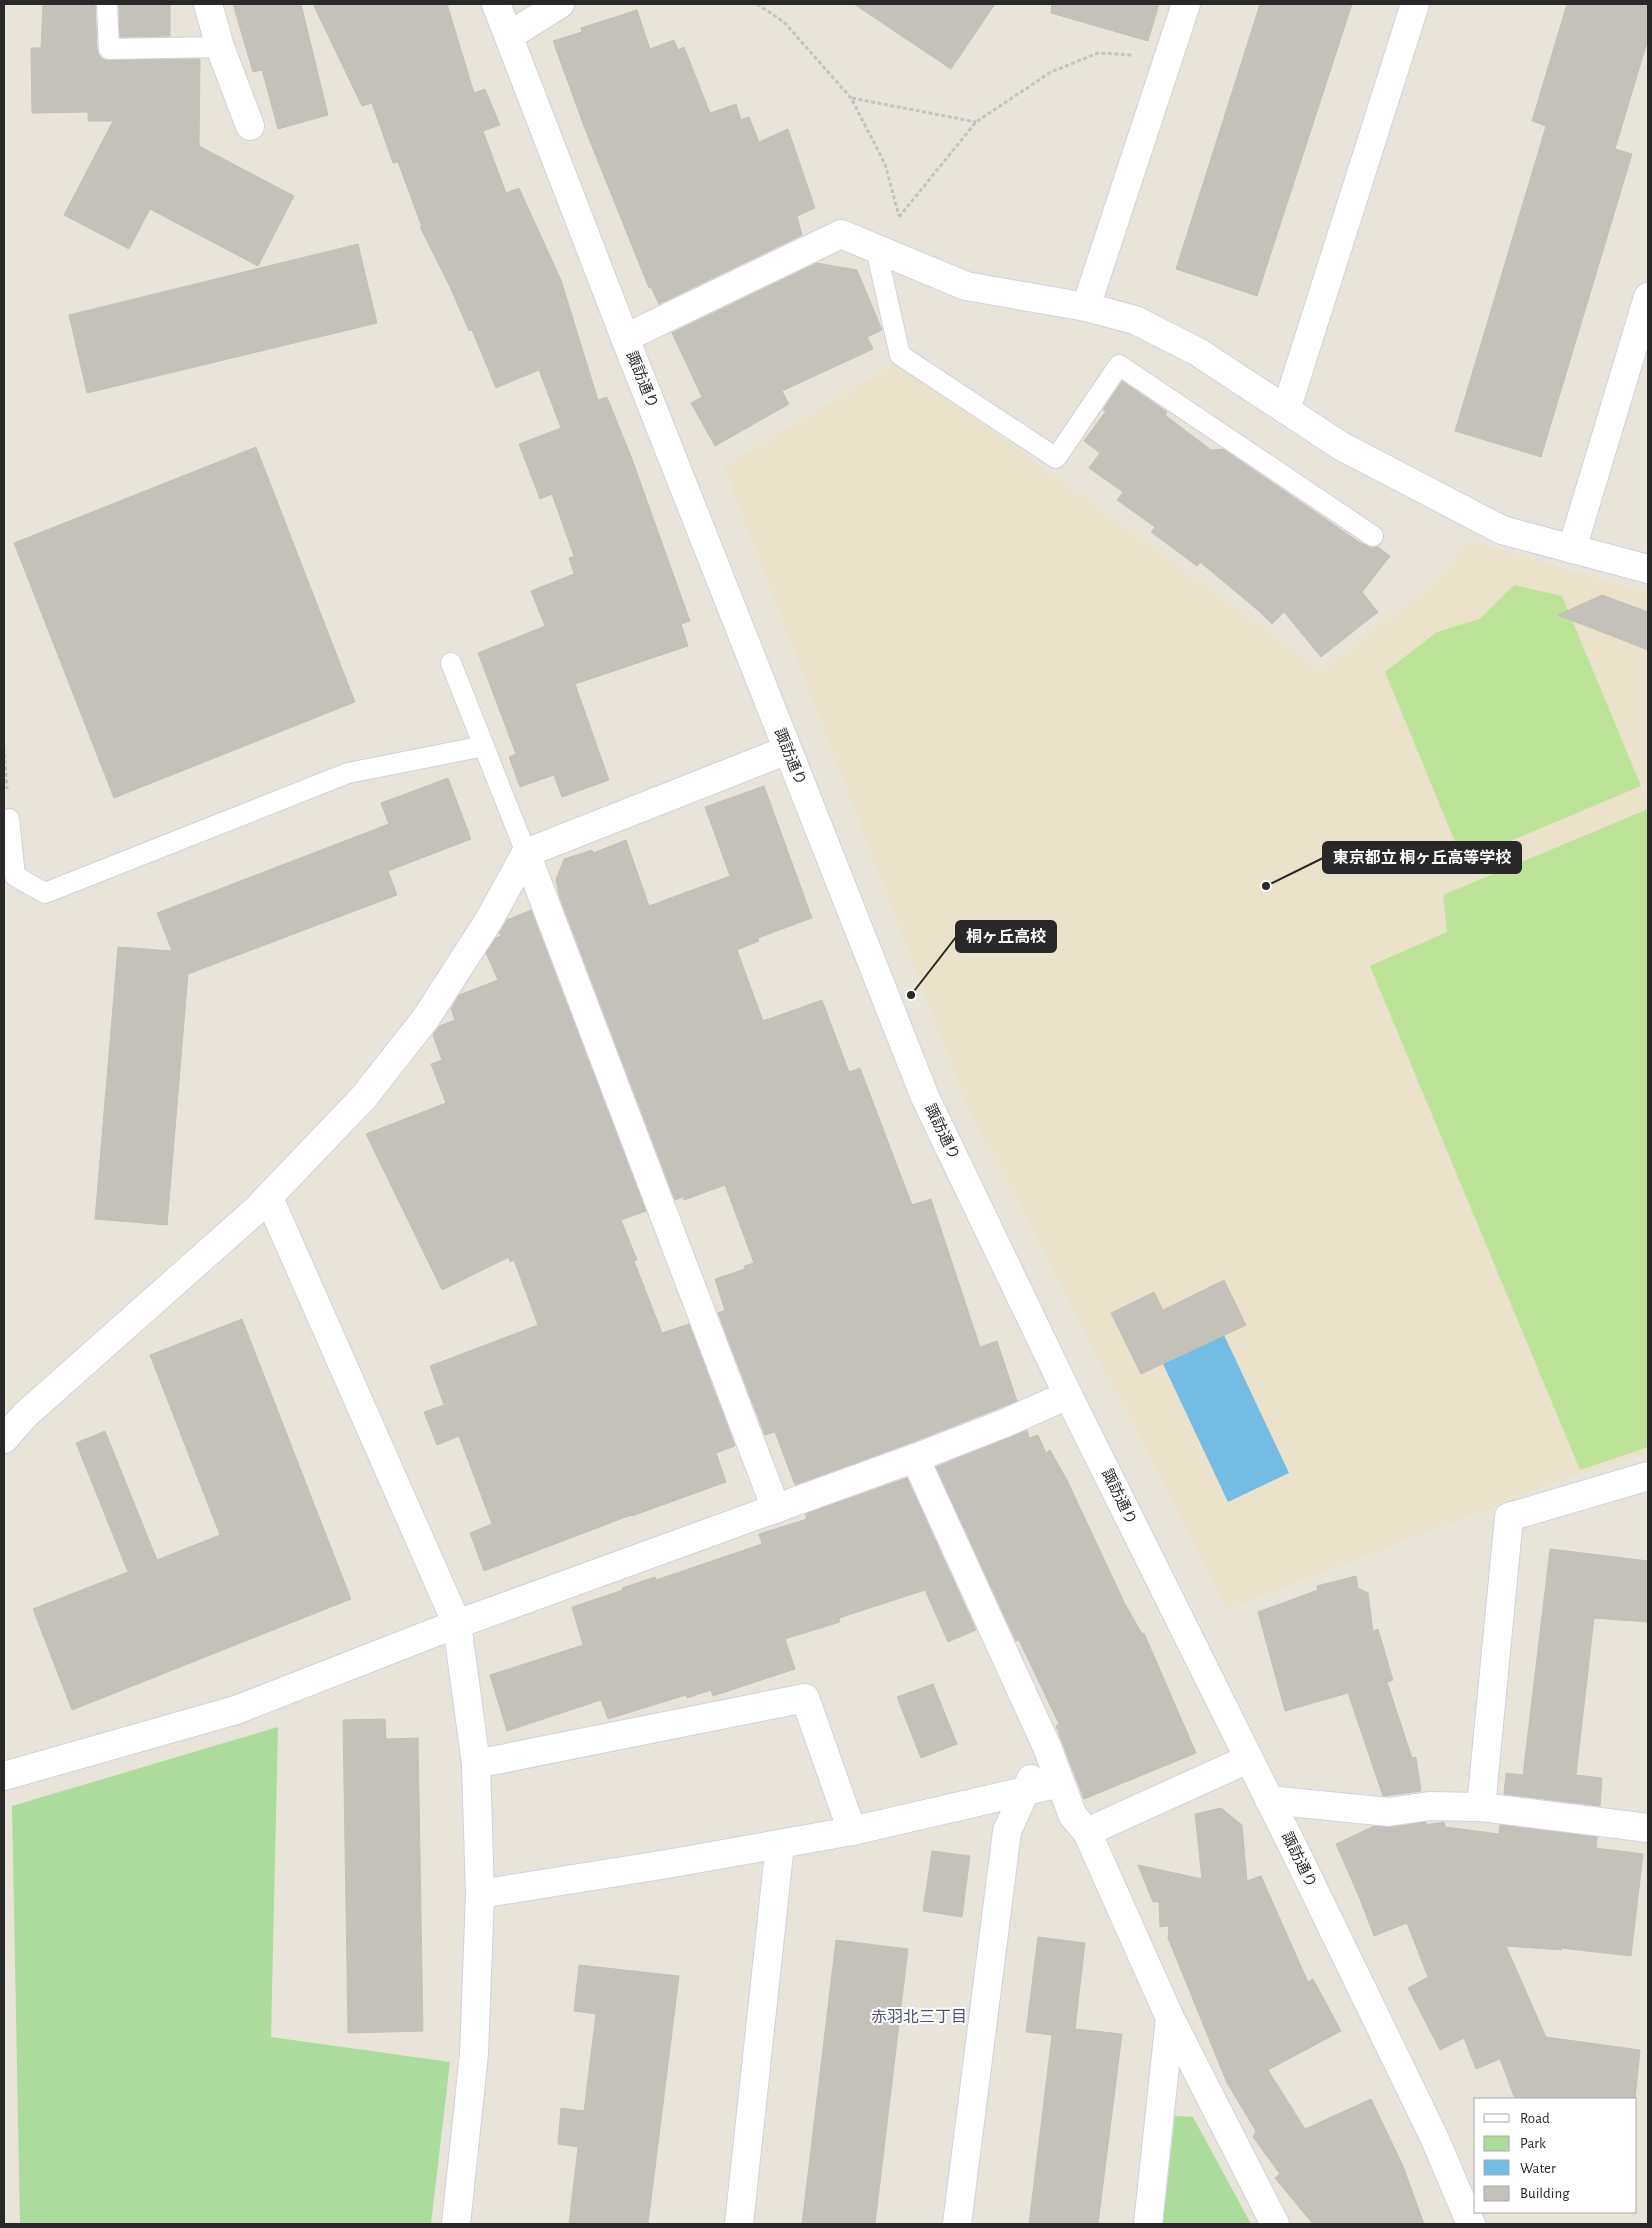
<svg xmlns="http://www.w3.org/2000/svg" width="1652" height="2228" viewBox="0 0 1652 2228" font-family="'Alegreya Sans','Noto Sans JP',sans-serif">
	<rect width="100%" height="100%" fill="#e9e4da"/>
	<!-- education -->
	<path fill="#eae2cb" d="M 898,362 L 1322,671 L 1430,586 L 1470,541 L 1648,593 L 1648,1453 L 1581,1473 L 1228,1609 L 965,1100 L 724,467 Z"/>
	<!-- green -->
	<g fill="#abdc9b">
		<path d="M 278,1727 L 271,2037 L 450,2062 L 431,2224 L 20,2224 L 12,1806 Z"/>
		<path d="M 1175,2116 L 1193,2117 L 1251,2224 L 1163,2224 Z"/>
	</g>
	<!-- pitch -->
	<g fill="#bce397">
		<path d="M 1514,585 L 1562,596 L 1641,786 L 1463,861 L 1385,672 L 1437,632 L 1480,619 Z"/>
		<path d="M 1648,809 L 1648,1447 L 1580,1470 L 1370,966 L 1447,932 L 1443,895 Z"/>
	</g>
	<!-- water -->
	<path fill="#75bce4" d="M 1224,1335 L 1289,1473 L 1228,1502 L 1163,1364 Z"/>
	<!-- building -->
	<g fill="#c4c1ba" stroke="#c4c0b4">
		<path d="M 43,4 L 95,4 L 97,50 L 99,56 L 104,60 L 200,59 L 199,146 L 294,196 L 258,266 L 150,209 L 129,249 L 64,215 L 113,121 L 88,121 L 88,112 L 32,113 L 31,48 L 41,48 Z"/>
		<path d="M 119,4 L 170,4 L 170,36 L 120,37 Z"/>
		<path d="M 233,4 L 301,4 L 328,115 L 278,129 L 262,70 L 253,72 Z"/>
		<path d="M 313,4 L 447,4 L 474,93 L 485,89 L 500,125 L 483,131 L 506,193 L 519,188 L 561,280 L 598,400 L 607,397 L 632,459 L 690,621 L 681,624 L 688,646 L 575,684 L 609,780 L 562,797 L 554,775 L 520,787 L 509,757 L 516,754 L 478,653 L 545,626 L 531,591 L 574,574 L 569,558 L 574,556 L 552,494 L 540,499 L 519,444 L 561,428 L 539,370 L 496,388 L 472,330 L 469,331 L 451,289 L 420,227 L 422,227 L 398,162 L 393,163 L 372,103 L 362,106 Z"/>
		<path d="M 854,4 L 995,4 L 951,69 Z"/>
		<path d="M 1052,4 L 1159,4 L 1148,41 L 1051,13 Z"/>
		<path d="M 1260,4 L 1352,4 L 1257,296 L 1176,269 Z"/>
		<path d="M 1567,4 L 1648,4 L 1648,39 L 1615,149 L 1632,154 L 1541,457 L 1455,431 L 1546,126 L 1532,121 Z"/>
		<path d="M 637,10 L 650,49 L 674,40 L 678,50 L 684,47 L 710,113 L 736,104 L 741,120 L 749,117 L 759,142 L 788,129 L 815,208 L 797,216 L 802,235 L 659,304 L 651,287 L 649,288 L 585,129 L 553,41 L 582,32 L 581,28 Z"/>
		<path d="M 358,244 L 377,323 L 87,393 L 69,315 Z"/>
		<path d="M 817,263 L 857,270 L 882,330 L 867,337 L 873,349 L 782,391 L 789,404 L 715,446 L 691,403 L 702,397 L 672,333 Z"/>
		<path d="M 1122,381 L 1167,412 L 1165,415 L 1211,450 L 1223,449 L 1359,542 L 1372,548 L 1378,547 L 1390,556 L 1362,592 L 1378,612 L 1321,657 L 1284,612 L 1272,624 L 1260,612 L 1200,562 L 1197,566 L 1151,532 L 1155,527 L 1117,500 L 1123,492 L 1089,468 L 1100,453 L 1084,441 L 1106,411 L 1103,410 Z"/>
		<path d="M 256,447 L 355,702 L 114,798 L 14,543 Z"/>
		<path d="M 1602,595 L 1648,612 L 1648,650 L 1558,615 Z"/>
		<path d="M 448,778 L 471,839 L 388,871 L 397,895 L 188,974 L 167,1225 L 95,1219 L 118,947 L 172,951 L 157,913 L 389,824 L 381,803 Z"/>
		<path d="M 764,786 L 812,918 L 758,938 L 759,941 L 737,950 L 763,1021 L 822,1000 L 849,1072 L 860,1068 L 912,1205 L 931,1199 L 980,1347 L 997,1341 L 1017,1401 L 910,1443 L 795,1485 L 775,1432 L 765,1435 L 718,1313 L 725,1310 L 715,1279 L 745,1269 L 744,1266 L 754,1263 L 725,1185 L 684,1200 L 683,1197 L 675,1200 L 560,898 L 556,880 L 564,859 L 592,850 L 593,853 L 626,840 L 649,906 L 730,876 L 705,807 Z"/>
		<path d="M 531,910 L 646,1211 L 621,1220 L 637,1260 L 634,1261 L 662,1333 L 689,1324 L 735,1446 L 716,1453 L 726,1482 L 632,1516 L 631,1515 L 484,1571 L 470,1533 L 492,1524 L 459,1436 L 437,1445 L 424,1412 L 444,1405 L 430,1366 L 538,1325 L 514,1260 L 510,1262 L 509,1257 L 442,1290 L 366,1134 L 446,1103 L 431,1064 L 442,1060 L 433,1035 L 439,1026 L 455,1020 L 451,1009 L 459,995 L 498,980 L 486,953 L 496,938 L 501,936 L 499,933 L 507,920 Z"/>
		<path d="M 1224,1280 L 1246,1325 L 1141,1374 L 1111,1313 L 1154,1292 L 1163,1310 Z"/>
		<path d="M 242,1319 L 351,1599 L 72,1710 L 33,1609 L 128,1572 L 76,1443 L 105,1431 L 157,1560 L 220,1535 L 150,1355 Z"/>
		<path d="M 1027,1430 L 1029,1438 L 1038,1435 L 1046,1453 L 1050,1450 L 1067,1480 L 1124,1602 L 1142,1634 L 1144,1633 L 1196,1753 L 1084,1799 L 1056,1726 L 1059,1724 L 1019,1640 L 1016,1641 L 936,1467 Z"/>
		<path d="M 907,1478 L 976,1630 L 948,1642 L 925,1590 L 839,1618 L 840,1622 L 785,1639 L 795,1669 L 713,1696 L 711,1690 L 687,1698 L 686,1695 L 608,1719 L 601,1700 L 507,1731 L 490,1675 L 583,1645 L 572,1607 L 623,1590 L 622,1588 L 655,1577 L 656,1580 L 762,1544 L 759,1534 L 807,1519 L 805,1514 Z"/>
		<path d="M 1550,1549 L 1648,1561 L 1648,1622 L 1594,1618 L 1576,1775 L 1602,1778 L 1600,1806 L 1504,1794 L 1506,1773 L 1523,1775 Z"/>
		<path d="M 1356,1576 L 1358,1588 L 1368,1593 L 1373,1631 L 1378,1629 L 1393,1680 L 1387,1682 L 1412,1758 L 1416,1757 L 1421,1791 L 1383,1796 L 1348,1693 L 1285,1711 L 1258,1612 L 1318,1590 L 1317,1586 Z"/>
		<path d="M 933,1684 L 957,1744 L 921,1758 L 897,1697 Z"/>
		<path d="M 385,1719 L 386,1739 L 418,1738 L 423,2031 L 348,2033 L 343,1720 Z"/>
		<path d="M 1221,1808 L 1242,1825 L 1247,1881 L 1261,1876 L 1308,1982 L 1313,1979 L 1341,2031 L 1268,2070 L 1305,2129 L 1371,2099 L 1403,2166 L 1424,2224 L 1313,2224 L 1275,2178 L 1280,2174 L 1253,2137 L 1256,2131 L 1227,2083 L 1168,1938 L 1169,1926 L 1160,1927 L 1159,1902 L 1153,1902 L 1138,1865 L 1202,1879 L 1195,1814 Z"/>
		<path d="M 1426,1822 L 1426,1825 L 1444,1822 L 1445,1827 L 1499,1834 L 1500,1825 L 1597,1837 L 1596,1848 L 1643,1854 L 1631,1956 L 1561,1948 L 1561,1950 L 1506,1946 L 1546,2037 L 1640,2050 L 1635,2099 L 1515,2099 L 1500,2059 L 1476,2069 L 1464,2038 L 1440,2050 L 1408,1988 L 1428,1977 L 1407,1923 L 1374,1936 L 1360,1899 L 1336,1844 L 1374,1826 L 1391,1827 Z"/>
		<path d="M 932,1851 L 970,1856 L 962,1917 L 923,1911 Z"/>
		<path d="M 1038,1937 L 1085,1943 L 1075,2029 L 1122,2034 L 1098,2224 L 1029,2224 L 1052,2035 L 1026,2032 Z"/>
		<path d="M 836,1940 L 908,1949 L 875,2224 L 802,2224 Z"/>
		<path d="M 579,1965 L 679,1976 L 648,2224 L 569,2224 L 578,2147 L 558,2144 L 561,2108 L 584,2111 L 596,2014 L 574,2011 Z"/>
	</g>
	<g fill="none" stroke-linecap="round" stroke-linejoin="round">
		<defs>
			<g id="service">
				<path d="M 107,4 L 109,49 L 220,47"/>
				<path d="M 876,249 L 900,355 L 1056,458 L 1119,365 L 1373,536"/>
				<path d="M 451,663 L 526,853"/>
				<path d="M 9,819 L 15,876 L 45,893 L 348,773 L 484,746"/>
			</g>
			<g id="minor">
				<path d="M 208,4 L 220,47 L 250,126"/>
				<path d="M 1086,307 L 1186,4"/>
				<path d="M 625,338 L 841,234 L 966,286 L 1086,307 L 1135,320 L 1198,352 L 1341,446 L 1502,530 L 1648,569"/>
				<path d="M 1286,410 L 1415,4"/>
				<path d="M 1572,549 L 1648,297"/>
				<path d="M 526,853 L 776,1509"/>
				<path d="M 269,1198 L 457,1624 L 476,1764 L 480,1894 L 474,2054 L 456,2224"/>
				<path d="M 4,1439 L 25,1415 L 256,1210 L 364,1097 L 426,1018 L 489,920 L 526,853 L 787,750"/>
				<path d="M 915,1458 L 1047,1747 L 1073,1816 L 1087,1832 L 1170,2018 L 1275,2224"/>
				<path d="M 476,1764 L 805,1698 L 852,1831"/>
				<path d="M 4,1776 L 236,1710 L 446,1628 L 915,1458 L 1005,1423 L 1068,1395"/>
				<path d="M 1269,1800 L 1389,1812 L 1429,1806 L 1481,1807 L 1648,1828"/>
				<path d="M 1481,1807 L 1509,1517 L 1648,1476"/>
				<path d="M 1087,1832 L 1248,1759"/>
				<path d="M 480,1894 L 667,1864 L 852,1831 L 1060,1783"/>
				<path d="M 739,2224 L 780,1844"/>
				<path d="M 957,2224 L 1007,1831 L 1031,1779"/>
				<path d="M 1148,2224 L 1170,2018"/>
			</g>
			<g id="tertiary">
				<path d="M 496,4 L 625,338 L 925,1097 L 1068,1395 L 1296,1853 L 1434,2137 L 1471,2224"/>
				<path d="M 509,36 L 560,4"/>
			</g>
		</defs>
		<!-- service casing -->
		<use href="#service" stroke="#d0d1e0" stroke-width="22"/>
		<!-- minor casing -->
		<use href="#minor" stroke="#d0d1e0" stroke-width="30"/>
		<!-- tertiary casing -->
		<use href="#tertiary" stroke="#d0d1e0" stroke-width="30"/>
		<!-- path -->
		<g stroke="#c3c3c3" stroke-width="3" stroke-dasharray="4 2.5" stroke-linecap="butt">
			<path d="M 757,4 L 784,22 L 851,98 L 885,164 L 899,216"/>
			<path d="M 852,98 L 976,122"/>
			<path d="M 899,217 L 976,122 L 1051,72 L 1098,53 L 1133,55"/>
			<path d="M 4,747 L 7,789"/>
		</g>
		<!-- service -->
		<use href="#service" stroke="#fff" stroke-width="20"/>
		<!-- minor -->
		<use href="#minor" stroke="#fff" stroke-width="28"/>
		<!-- tertiary -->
		<use href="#tertiary" stroke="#fff" stroke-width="28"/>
	</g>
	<g text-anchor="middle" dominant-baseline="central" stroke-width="4" stroke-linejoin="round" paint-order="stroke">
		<!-- street labels -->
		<g font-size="15" fill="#282828" stroke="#fff">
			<text transform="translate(642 380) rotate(68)">諏訪通り</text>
			<text transform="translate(790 757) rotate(68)">諏訪通り</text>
			<text transform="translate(942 1132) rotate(64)">諏訪通り</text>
			<text transform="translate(1119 1497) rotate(64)">諏訪通り</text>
			<text transform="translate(1299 1860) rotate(64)">諏訪通り</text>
		</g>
		<!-- neighbourhood labels -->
		<g font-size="16" fill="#4c5074" stroke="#fff">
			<text x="919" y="2017">赤羽北三丁目</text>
		</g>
	</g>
	<!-- callouts -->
	<path fill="none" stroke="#282828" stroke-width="2" d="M1266 886L1323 858M911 995L956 937"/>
	<g fill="#282828" stroke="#fff" stroke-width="2">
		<circle cx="1266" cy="886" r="5"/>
		<circle cx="911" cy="995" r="5"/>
	</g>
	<g fill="#282828" stroke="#282828" stroke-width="2">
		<rect x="1323" y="842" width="198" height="31" rx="5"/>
		<rect x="956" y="921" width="100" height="31" rx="5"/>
	</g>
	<g font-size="16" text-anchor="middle" font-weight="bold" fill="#fff">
		<text x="1422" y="863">東京都立 桐ヶ丘高等学校</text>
		<text x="1006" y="942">桐ヶ丘高校</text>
	</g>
	<!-- border -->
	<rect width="1652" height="2228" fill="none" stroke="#282828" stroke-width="10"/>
	<!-- legend -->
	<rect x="1474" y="2098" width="162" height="115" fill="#ffffff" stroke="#a9a9a9"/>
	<rect x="1484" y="2114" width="25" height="8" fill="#ffffff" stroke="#a9a9a9"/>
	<text x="1520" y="2123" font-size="15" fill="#282828">Road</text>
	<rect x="1484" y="2136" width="25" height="15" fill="#abdc9b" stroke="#a9a9a9"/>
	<text x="1520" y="2148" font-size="15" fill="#282828">Park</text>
	<rect x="1484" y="2160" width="25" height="15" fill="#75bce4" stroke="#a9a9a9"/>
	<text x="1520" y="2173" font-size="15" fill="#282828">Water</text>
	<rect x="1484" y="2186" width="25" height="15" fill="#c4c1ba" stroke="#a9a9a9"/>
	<text x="1520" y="2198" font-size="15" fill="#282828">Building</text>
</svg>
